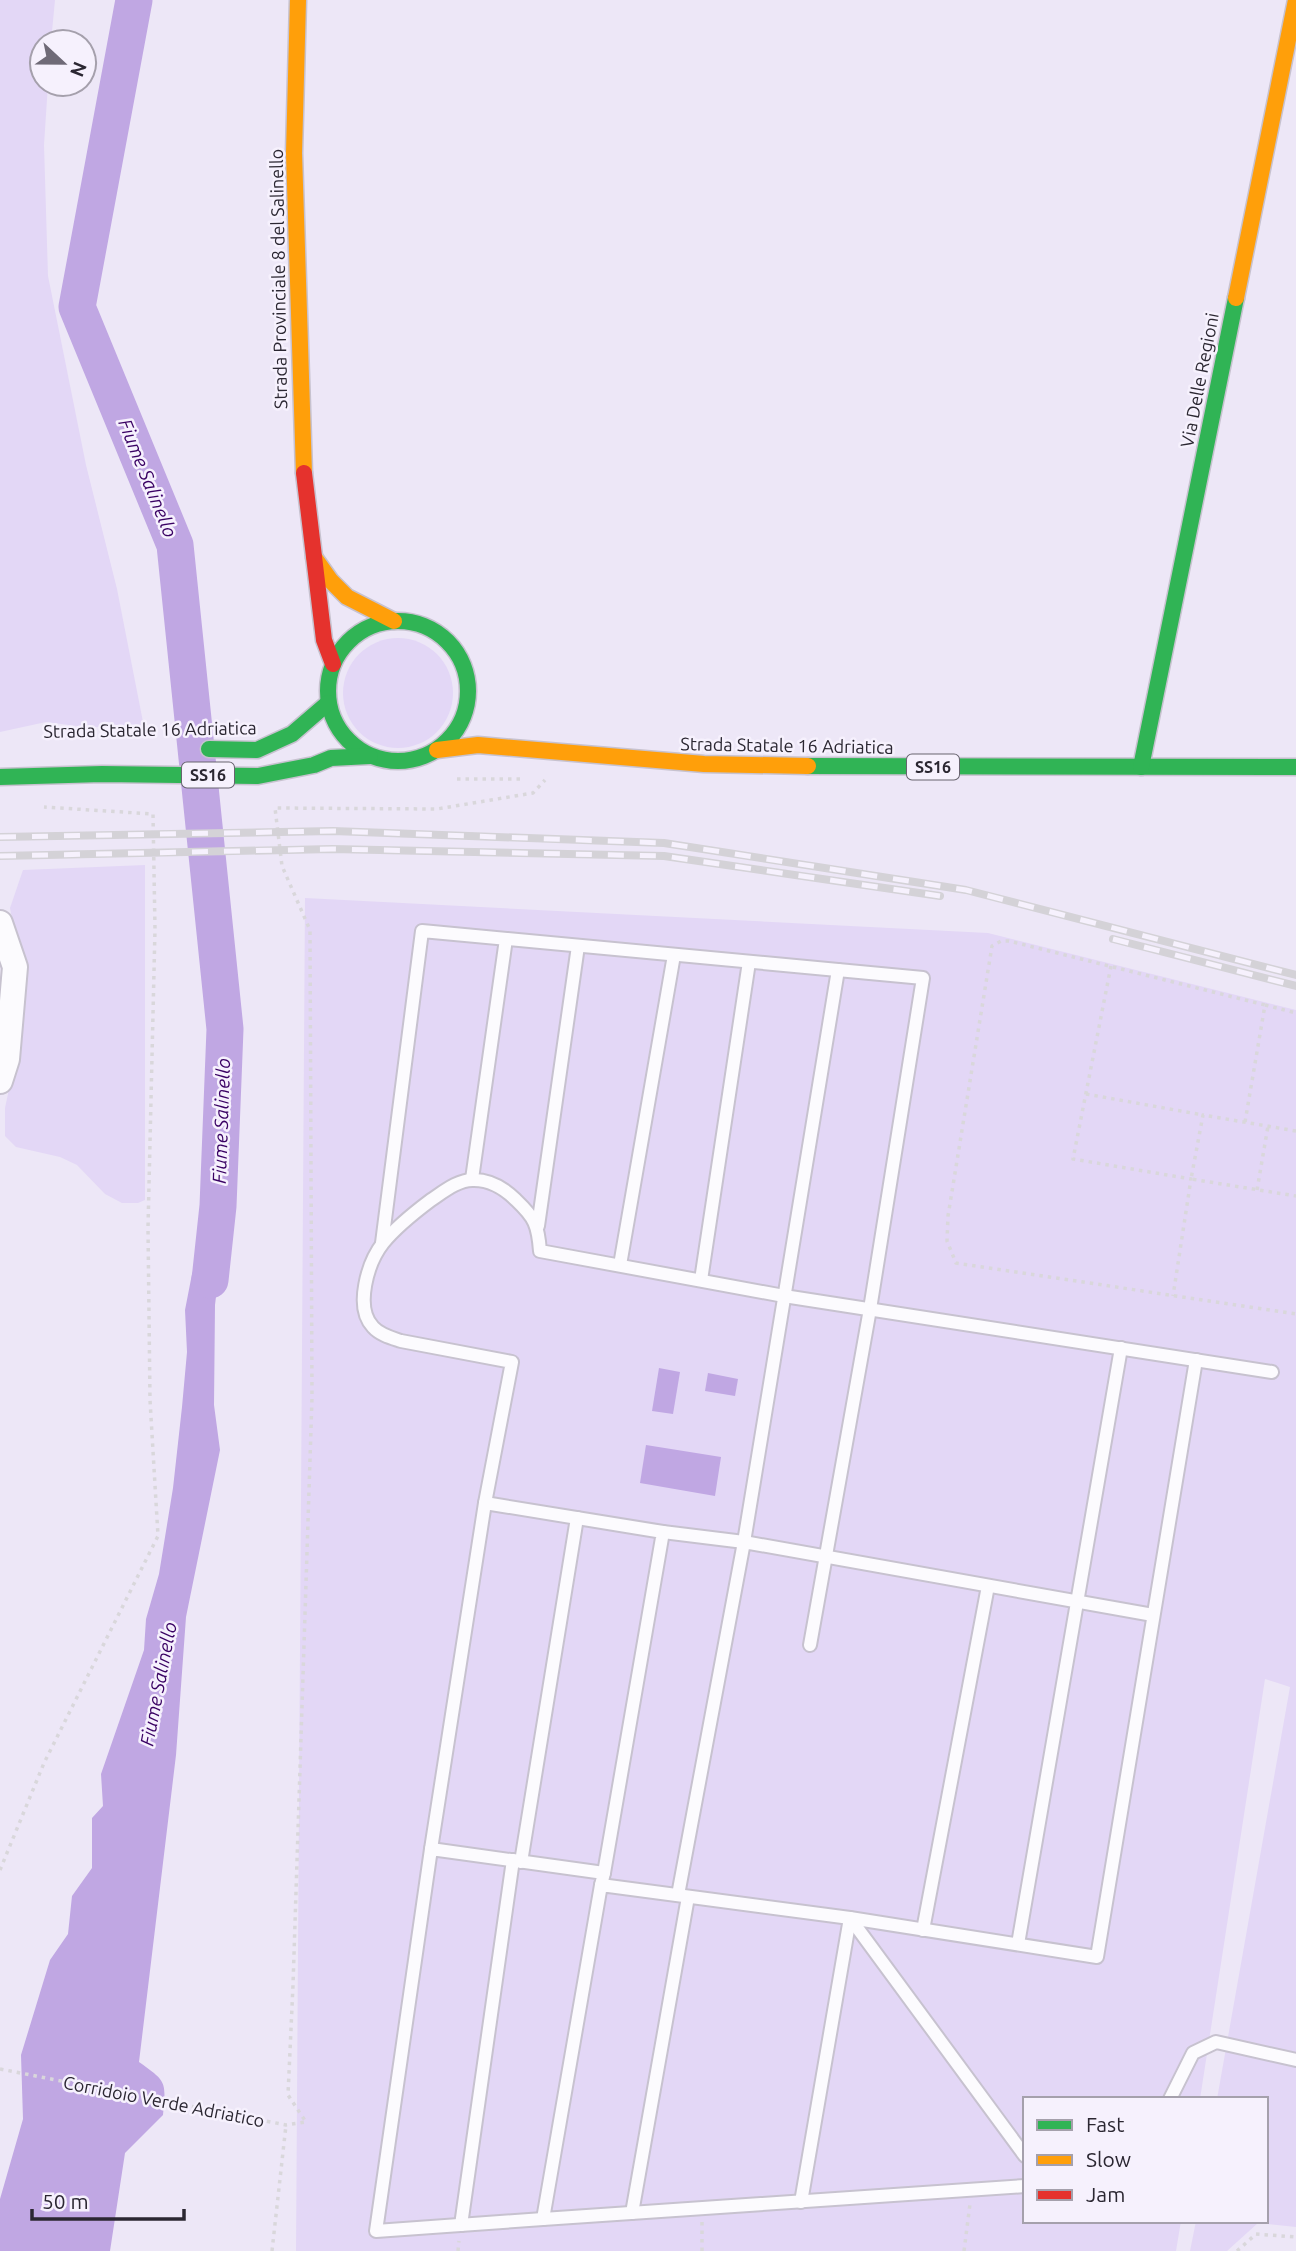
<svg xmlns="http://www.w3.org/2000/svg" width="1296" height="2251" viewBox="0 0 1296 2251" font-family="Ubuntu,sans-serif">
	<rect width="100%" height="100%" fill="#ede7f7"/>
	<!-- green -->
	<g fill="#e3d7f6">
		<path d="M 0,0 L 55,0 L 51,42 L 42,42 L 42,84 L 48,84 L 44,145 L 48,276 L 86,465 L 117,589 L 144,727 L 84,727 L 46,722 L 0,732 Z"/>
		<circle cx="398" cy="693" r="55"/>
		<path d="M 145,865 L 145,1200 L 138,1203 L 122,1203 L 105,1194 L 77,1165 L 60,1157 L 16,1147 L 5,1136 L 5,1108 L 12,1075 L 21,966 L 10,908 L 23,870 Z"/>
		<path d="M 305,898 L 988,933 L 1296,1010 L 1296,2227 L 1258,2223 L 1227,2251 L 1190,2251 L 1196,2221 L 1266,2221 L 1266,2099 L 1217,2099 L 1290,1687 L 1265,1679 L 1200,2099 L 1025,2099 L 1025,2221 L 1181,2221 L 1176,2251 L 296,2251 Z"/>
	</g>
	<!-- water -->
	<g fill="#c0a7e3">
		<path d="M 224,1230 L 215,1305 L 214,1405 L 220,1450 L 186,1617 L 176,1755 L 139,2062 C 167,2082 166,2081 163,2115 L 125,2153 L 110,2251 L 0,2251 L 0,2199 L 23,2119 L 21,2055 L 50,1960 L 68,1934 L 72,1896 L 92,1868 L 92,1818 L 103,1806 L 101,1774 L 144,1650 L 146,1619 L 159,1574 L 173,1488 L 182,1407 L 187,1352 L 185,1310 L 192,1274 L 207,1233 Z"/>
		<path d="M 659,1368 L 680,1372 L 673,1414 L 652,1411 Z"/>
		<path d="M 708,1373 L 738,1379 L 735,1396 L 705,1391 Z"/>
		<path d="M 646,1445 L 721,1457 L 715,1496 L 640,1483 Z"/>
	</g>
	<g fill="none" stroke-linecap="round" stroke-linejoin="round">
		<!-- river -->
		<path stroke="#c0a7e3" stroke-width="37" d="M 134,0 L 77,307 L 175,545 L 225,1029 L 218,1206 L 210,1280"/>
		<defs>
			<g id="lane">
				<path d="M 472,1179 L 506,939"/>
				<path d="M 538,1226 L 578,946"/>
				<path d="M 382,1243 L 422,931 L 923,978 L 870,1309 L 810,1645"/>
				<path d="M 620,1265 L 674,955"/>
				<path d="M 701,1280 L 749,962"/>
				<path d="M 485,1503 L 663,1532 L 604,1873"/>
				<path d="M 663,1532 L 744,1542 L 838,970"/>
				<path d="M 431,1849 L 485,1503 L 512,1362 L 401,1341 C 392,1338 380,1335 373,1327 C 354,1307 368,1262 383,1243 C 396,1227 415,1212 431,1200 C 443,1192 459,1179 474,1180 C 490,1180 505,1189 516,1200 C 535,1218 538,1225 540,1251 L 784,1296 L 1272,1372"/>
				<path d="M 521,1862 L 577,1518"/>
				<path d="M 678,1895 L 744,1542 L 1153,1615"/>
				<path d="M 923,1930 L 988,1586"/>
				<path d="M 1018,1944 L 1121,1348"/>
				<path d="M 1170,2099 L 1193,2053 L 1216,2042 L 1296,2060"/>
				<path d="M 1025,2156 L 850,1918 L 601,1885 L 543,2219 L 1025,2186"/>
				<path d="M 801,2202 L 850,1918 L 1097,1957 L 1196,1360"/>
				<path d="M 632,2213 L 688,1897"/>
				<path d="M 543,2219 L 376,2231 L 431,1849 L 604,1873 L 601,1885"/>
				<path d="M 461,2225 L 513,1860"/>
			</g>
			<path id="street" d="M 0,923 L 15,967 L 7,1059 L 0,1081"/>
			<g id="fast">
				<circle cx="398" cy="691" r="70"/>
				<path d="M 209,749 L 257,750 L 292,734 L 328,703"/>
				<path d="M 808,766 L 1296,767"/>
				<path d="M 1141,767 L 1236,298"/>
				<path d="M 0,777 L 102,774 L 258,776 L 314,765 L 331,758 L 370,756"/>
			</g>
			<g id="slow">
				<path d="M 298,0 L 294,153 L 304,473"/>
				<path d="M 1236,298 L 1296,0"/>
				<path d="M 314,557 L 331,581 L 347,597 L 394,621"/>
				<path d="M 437,750 L 478,745 L 704,764 L 808,766"/>
			</g>
			<path id="jam" d="M 304,473 L 324,640 L 333,664"/>
		</defs>
		<!-- lane casing -->
		<use href="#lane" stroke="#c7c2cf" stroke-width="16"/>
		<!-- street casing -->
		<use href="#street" stroke="#c7c2cf" stroke-width="28"/>
		<!-- fast casing -->
		<use href="#fast" stroke="#c7c2cf" stroke-width="19"/>
		<!-- slow casing -->
		<use href="#slow" stroke="#c7c2cf" stroke-width="19"/>
		<!-- jam casing -->
		<use href="#jam" stroke="#c7c2cf" stroke-width="19"/>
		<!-- path -->
		<g stroke="#d9d7db" stroke-width="3.5" stroke-dasharray="3.5 5" stroke-linecap="butt">
			<path d="M 457,779 L 521,779"/>
			<path d="M 1111,966 L 1073,1159 L 1191,1179 L 1173,1296"/>
			<path d="M 1265,1005 L 1296,1013"/>
			<path d="M 1086,1094 L 1203,1115"/>
			<path d="M 1245,1122 L 1265,1005 L 1009,941 L 1001,941 L 992,946 L 948,1216 L 947,1241 L 956,1263 L 1296,1314"/>
			<path d="M 1296,1131 L 1203,1115 L 1191,1179 L 1296,1196"/>
			<path d="M 1257,1190 L 1268,1126"/>
			<path d="M 0,1870 L 44,1763 L 158,1536 L 150,1400 L 148,1228 L 155,929 L 153,814 L 44,807"/>
			<path d="M 0,2069 L 286,2125 L 306,2122 L 288,2095 L 293,1985 L 312,1398 L 310,930 L 282,866 L 275,808 L 437,809 L 533,793 L 545,780"/>
			<path d="M 702,2222 L 702,2251"/>
			<path d="M 272,2251 L 286,2125"/>
			<path d="M 458,2251 L 459,2241"/>
			<path d="M 964,2251 L 970,2204"/>
			<path d="M 1237,2251 L 1256,2234 L 1296,2237"/>
		</g>
		<!-- lane -->
		<use href="#lane" stroke="#fcfbfe" stroke-width="12"/>
		<!-- street -->
		<use href="#street" stroke="#fcfbfe" stroke-width="24"/>
		<!-- fast -->
		<use href="#fast" stroke="#30b455" stroke-width="16"/>
		<!-- slow -->
		<use href="#slow" stroke="#ff9f0a" stroke-width="16"/>
		<!-- jam -->
		<use href="#jam" stroke="#e5322d" stroke-width="16"/>
		<defs>
			<g id="rail">
				<path d="M 0,837 L 333,831 L 664,843 L 966,890 L 1296,975"/>
				<path d="M 0,856 L 332,849 L 664,856 L 940,896"/>
				<path d="M 1113,939 L 1296,986"/>
			</g>
		</defs>
		<!-- rail casing -->
		<use href="#rail" stroke="#d4d2d7" stroke-width="8"/>
		<!-- rail -->
		<use href="#rail" stroke="#f6f1fd" stroke-width="5" stroke-dasharray="16" stroke-linecap="butt"/>
	</g>
	<g text-anchor="middle" dominant-baseline="central" stroke-width="5" stroke-linejoin="round" paint-order="stroke">
		<!-- shield labels -->
		<g fill="#f6f1fd" stroke="#68646f" stroke-width="2">
			<rect x="907" y="754.5" width="52" height="25" rx="5"/>
			<rect x="182" y="762.5" width="52" height="25" rx="5"/>
		</g>
		<g font-size="16" font-weight="bold" fill="#2b2732">
			<text x="933" y="767">SS16</text>
			<text x="208" y="775">SS16</text>
		</g>
		<!-- street labels -->
		<g font-size="18" fill="#2b2732" stroke="#f6f1fd">
			<text transform="translate(278 279) rotate(-91)">Strada Provinciale 8 del Salinello</text>
			<text transform="translate(1199 380) rotate(-79)">Via Delle Regioni</text>
			<text transform="translate(150 729) rotate(-1)">Strada Statale 16 Adriatica</text>
			<text transform="translate(787 745) rotate(1)">Strada Statale 16 Adriatica</text>
			<text transform="translate(164 2101) rotate(11)">Corridoio Verde Adriatico</text>
		</g>
		<!-- water labels -->
		<g font-size="19" font-style="italic" fill="#390163" stroke="#f6f1fd">
			<text transform="translate(148 478) rotate(68)">Fiume Salinello</text>
			<text transform="translate(221 1121) rotate(-88)">Fiume Salinello</text>
			<text transform="translate(158 1684) rotate(-79)">Fiume Salinello</text>
		</g>
	</g>
	<!-- legend -->
	<rect x="1023" y="2097" width="245" height="126" fill="#f6f1fd" stroke="#a5a0ac" stroke-width="2"/>
	<rect x="1037" y="2120" width="35" height="10" fill="#30b455" stroke="#a5a0ac" stroke-width="2"/>
	<text x="1086" y="2132" font-size="21" fill="#2b2732">Fast</text>
	<rect x="1037" y="2155" width="35" height="10" fill="#ff9f0a" stroke="#a5a0ac" stroke-width="2"/>
	<text x="1086" y="2167" font-size="21" fill="#2b2732">Slow</text>
	<rect x="1037" y="2190" width="35" height="10" fill="#e5322d" stroke="#a5a0ac" stroke-width="2"/>
	<text x="1086" y="2202" font-size="21" fill="#2b2732">Jam</text>
	<!-- north arrow -->
	<g transform="translate(63 63) rotate(112)"><circle r="33" fill="#f6f1fd" stroke="#a5a0ac" stroke-width="2"/>
	<path d="M0-5L12 26L0 18L-12 26Z" fill="#6f6a77"/>
	<text y="-10" font-size="19" font-weight="bold" text-anchor="middle" fill="#2b2732">N</text>
	</g>
	<!-- scale -->
	<path d="M32 2209v10h152v-10" fill="none" stroke="#2b2732" stroke-width="3.5"/>
	<text x="42" y="2209" font-size="21" fill="#2b2732" stroke="#f6f1fd" stroke-width="5" paint-order="stroke">50 m</text>
</svg>
